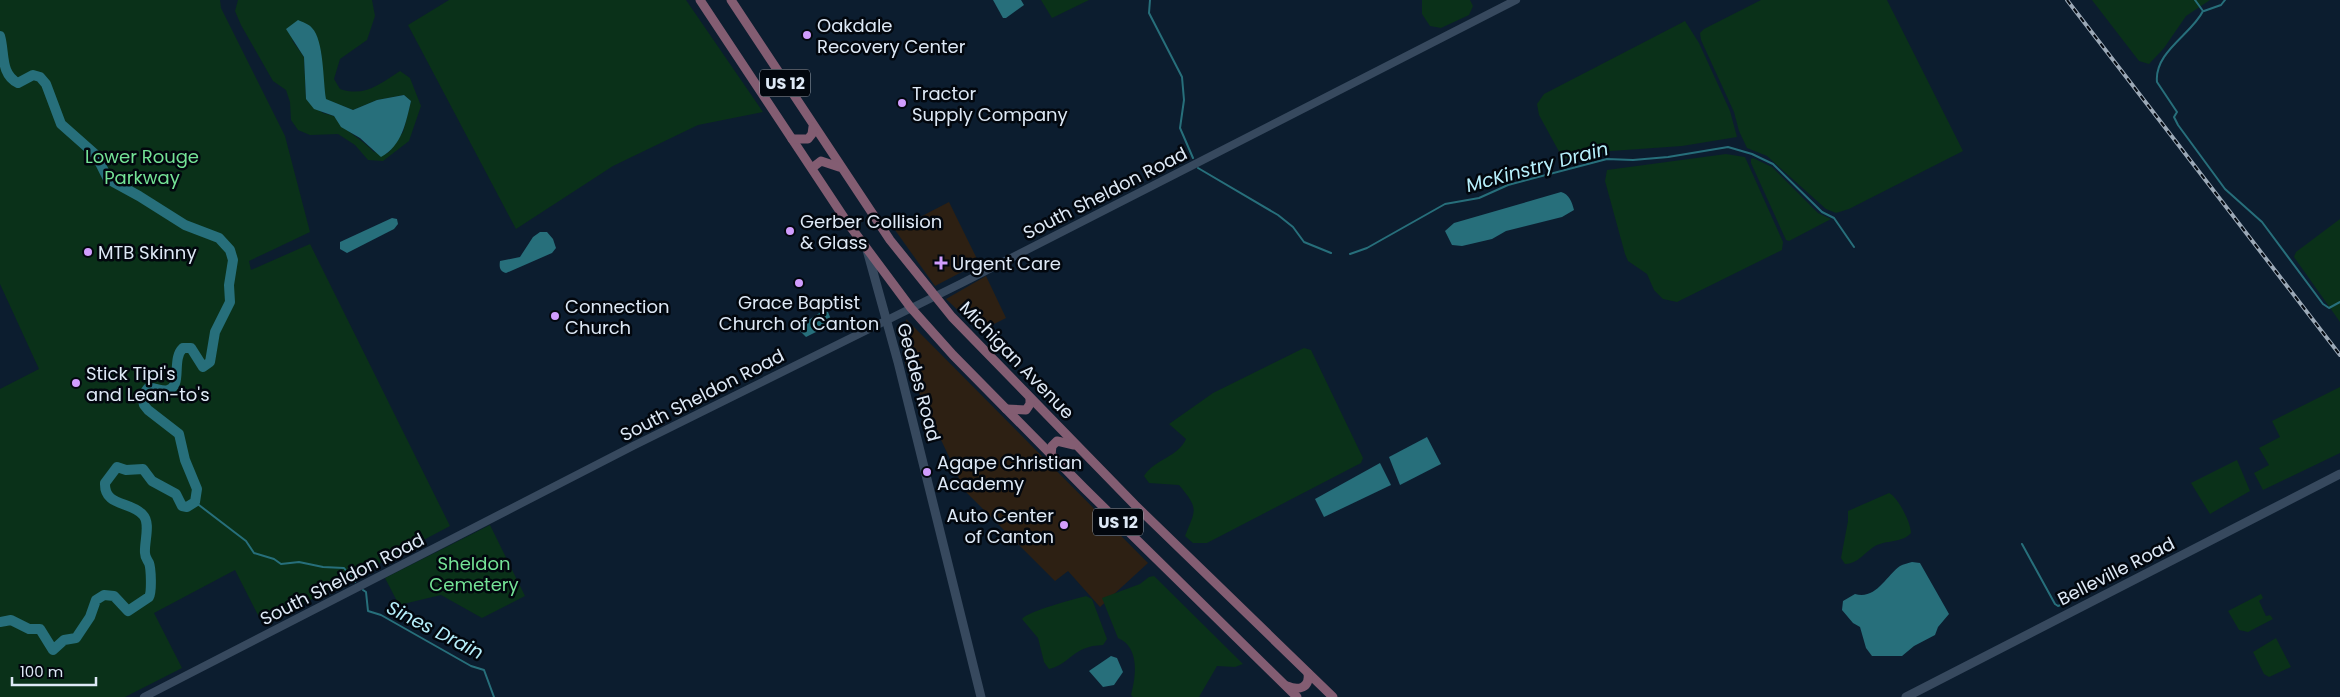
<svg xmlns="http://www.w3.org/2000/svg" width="2340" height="697" viewBox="0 0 2340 697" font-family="Poppins,sans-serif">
	<rect width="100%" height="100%" fill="#0c1d2f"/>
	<!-- commercial -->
	<g fill="#2d2013">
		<path d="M 949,202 L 979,263 L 935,286 L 895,230 Z"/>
		<path d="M 986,276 L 1006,318 L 980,331 L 946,299 Z"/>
		<path d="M 906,319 L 1148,563 L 1100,607 L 1068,571 L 1055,581 L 965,491 L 905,363 Z"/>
	</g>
	<!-- green -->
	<g fill="#0a3119" fill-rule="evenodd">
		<path d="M 0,0 L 220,0 L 221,8 L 285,136 L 310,232 L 249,261 L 251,270 L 310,244 L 450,526 L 263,625 L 235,570 L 154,613 L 182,668 L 125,697 L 0,697 L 0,389 L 39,369 L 0,284 Z"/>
		<path d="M 238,0 L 372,0 L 375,16 L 367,40 L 340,59 L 334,79 L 340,89 C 364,97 379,85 400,71 L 410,78 L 421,106 L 409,141 L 383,161 L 368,160 L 355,145 L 338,134 L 310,135 L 298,130 L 291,120 L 290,102 L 286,90 L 273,81 L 241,25 L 235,11 ZM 292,40 L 321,53 L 325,99 L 353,110 L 377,100 L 404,95 L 411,101 L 403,132 L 388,153 L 374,152 C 361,138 344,131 334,116 L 323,113 L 306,99 L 304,57 Z"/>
		<path d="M 449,0 L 686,0 L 763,112 L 698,125 L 613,166 L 516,229 L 408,25 Z"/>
		<path d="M 1041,0 L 1089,0 L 1052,18 Z"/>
		<path d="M 1422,0 L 1470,0 L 1473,6 L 1469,15 L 1441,28 L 1430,26 L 1422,14 Z"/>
		<path d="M 1761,0 L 1887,0 L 1963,151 L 1849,209 L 1836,213 L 1826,209 L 1767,156 L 1747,148 L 1739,131 L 1734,112 L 1701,40 L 1700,33 L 1704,29 Z"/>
		<path d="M 2092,0 L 2210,0 L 2186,16 L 2164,48 L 2149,64 L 2139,61 Z"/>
		<path d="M 1685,21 L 1699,43 L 1730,111 L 1737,137 L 1682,146 L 1611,151 L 1572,160 L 1562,157 L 1539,115 L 1537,104 L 1544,94 Z"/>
		<path d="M 1726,154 L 1745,157 L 1783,242 L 1782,250 L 1677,302 L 1663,299 L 1654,290 L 1647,274 L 1628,261 L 1625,254 L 1605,181 L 1607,170 Z"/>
		<path d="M 1753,158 L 1772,167 L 1818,213 L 1831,219 L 1789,241 L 1786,240 L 1751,163 L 1751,159 Z"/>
		<path d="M 2340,219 L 2340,322 L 2294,257 L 2296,252 Z"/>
		<path d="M 1304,348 L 1311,350 L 1363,458 L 1361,463 L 1207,543 L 1193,543 L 1185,536 C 1196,509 1199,509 1179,485 L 1149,483 L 1144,476 C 1155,459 1178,457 1186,439 L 1169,424 L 1213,393 Z"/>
		<path d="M 2340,387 L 2340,453 L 2263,490 L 2254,473 L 2269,465 L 2259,448 L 2280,437 L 2272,421 Z"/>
		<path d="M 2237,460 L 2250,491 L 2210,514 L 2191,483 Z"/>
		<path d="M 1889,493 C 1898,497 1911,523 1911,533 C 1902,543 1886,540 1875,546 C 1865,552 1858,564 1845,564 L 1841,558 L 1848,521 L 1848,511 Z"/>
		<path d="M 490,525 L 525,596 L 482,618 L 441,595 L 399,605 L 385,578 Z"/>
		<path d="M 1154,576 L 1243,664 L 1235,667 L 1217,666 L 1199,697 L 1133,697 L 1131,695 C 1136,677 1140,647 1118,638 L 1102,598 L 1140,584 L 1149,577 Z"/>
		<path d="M 2261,594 L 2263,598 L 2259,601 L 2266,616 L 2270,615 L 2273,619 L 2248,632 L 2239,630 L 2228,611 Z"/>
		<path d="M 1086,596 L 1092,599 L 1107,639 L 1103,645 C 1072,646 1071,664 1049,669 L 1044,662 L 1038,638 L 1022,619 C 1028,611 1075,599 1086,596 Z"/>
		<path d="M 2276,638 L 2291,667 L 2269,677 L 2264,674 L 2253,652 Z"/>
	</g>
	<!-- water -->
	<g fill="#276f7b">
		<path d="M 993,0 L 1021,0 L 1024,5 L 1006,18 L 1003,18 Z"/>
		<path d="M 298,20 C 302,22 309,24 312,28 C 324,40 323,81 326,99 L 353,110 L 377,100 L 404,95 L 411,101 C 406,122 402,146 381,157 L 360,138 L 341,127 L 334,116 L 314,109 L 306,99 L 304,57 L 286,29 Z"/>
		<path d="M 1561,192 C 1569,194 1572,202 1574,210 L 1562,217 L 1506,231 L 1492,239 L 1462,246 L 1452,245 L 1445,231 L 1454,223 Z"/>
		<path d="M 392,218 L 397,219 L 398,224 L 394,229 L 347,253 L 340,249 L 340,242 Z"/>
		<path d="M 540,232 L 547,232 L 553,239 L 556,248 L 552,253 L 506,273 C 500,271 499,268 500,261 L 520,257 L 533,237 Z"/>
		<path d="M 824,310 L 828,312 L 832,322 L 830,325 L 806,337 L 799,330 L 801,325 Z"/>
		<path d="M 1427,437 L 1441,464 L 1400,485 L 1389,457 Z"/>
		<path d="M 1380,463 L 1391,485 L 1324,517 L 1315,499 Z"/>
		<path d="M 1912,562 L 1920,563 L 1949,614 L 1938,627 L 1935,635 L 1914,646 L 1902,656 L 1872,656 L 1866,648 L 1860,627 L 1853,623 L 1842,610 L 1843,601 L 1855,594 C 1876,600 1886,576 1900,566 C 1903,564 1909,563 1912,562 Z"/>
		<path d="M 1111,656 L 1117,658 L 1123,672 L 1114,685 L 1103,687 L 1089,671 Z"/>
	</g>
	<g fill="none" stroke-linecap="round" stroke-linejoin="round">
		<!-- stream -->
		<g stroke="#276f7b" stroke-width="2">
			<path d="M 1150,0 L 1149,13 L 1182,77 L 1184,100 L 1180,128 L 1193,158"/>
			<path d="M 2195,0 L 2203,11"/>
			<path d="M 2203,11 C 2192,34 2154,52 2157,82 L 2177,112 L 2174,117 L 2178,125 L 2225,189 L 2262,222 L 2323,304 L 2329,308 L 2340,302"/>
			<path d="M 2204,11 L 2221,5 L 2225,0"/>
			<path d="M 1198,168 L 1278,215 L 1293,227 L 1304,242 L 1331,253"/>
			<path d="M 1350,254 L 1367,248 L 1445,204 L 1479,198 L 1508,185 L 1607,159 L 1633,160 L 1668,157 L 1728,147 L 1752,154 L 1773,164 L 1822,212 L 1834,218 L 1854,247"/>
			<path d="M 195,502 L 246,541 L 254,553 L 274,559 L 281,564 L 299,562 L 323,567 L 344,568 L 355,582"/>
			<path d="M 2022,544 L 2055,604 L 2058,606 L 2068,602"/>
			<path d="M 363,590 L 366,592 L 368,611 L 381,615 L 471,666 L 484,670 L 494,697"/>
		</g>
		<!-- river -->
		<path stroke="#276f7b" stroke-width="10" d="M 0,36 C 5,53 0,74 18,83 L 33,75 L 40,77 L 46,84 L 61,124 L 96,155 L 108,179 L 139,196 L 185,225 L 219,238 L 230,250 L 233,260 L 229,285 L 230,302 L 215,332 L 210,362 L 203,367 L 191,348 L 183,348 C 171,359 183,386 168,390 C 162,392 155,387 148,388 L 142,396 L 144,405 L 148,410 L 179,434 L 185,460 L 197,489 L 195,502 L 187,507 L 182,506 L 176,494 L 152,481 L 143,469 L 126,470 L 117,467 L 105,483 C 104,507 131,501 143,515 C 151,523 144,542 145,553 C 145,557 147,559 149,563 C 151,568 152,592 149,597 L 128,611 L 114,596 L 104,595 L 96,600 L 90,617 L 76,638 L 64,640 L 53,650 L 40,629 L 29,629 L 11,620 L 0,622"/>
		<!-- tertiary -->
		<path stroke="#37495e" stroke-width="8" d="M 144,697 L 633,446 L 962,283 L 1516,0"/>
		<!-- secondary -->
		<g stroke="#37495e" stroke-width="9">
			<path d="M 867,250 L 898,362 L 981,697"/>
			<path d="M 1906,697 L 2340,474"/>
		</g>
		<!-- primary -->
		<g stroke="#835d72" stroke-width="9">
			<path d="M 700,0 L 847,222 L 911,308 L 953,355 L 1084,488 L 1297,697"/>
			<path d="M 731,0 L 890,240 L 952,317 L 1135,505 L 1333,697"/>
			<path d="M 792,139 L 808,139 L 812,134 L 813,127"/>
			<path d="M 812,168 L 821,161 L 839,167"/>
			<path d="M 1006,409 L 1026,410 L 1030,404 L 1030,399"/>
			<path d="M 1051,455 L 1052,446 L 1057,441 L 1074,445"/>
			<path d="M 1287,686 C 1299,691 1310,688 1308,673"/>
		</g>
		<defs>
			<path id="rail" d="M 2067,0 L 2340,355"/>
		</defs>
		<!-- rail casing -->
		<use href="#rail" stroke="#9ca9b7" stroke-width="4"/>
		<!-- rail -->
		<use href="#rail" stroke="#02070e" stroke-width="2" stroke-dasharray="5.5" stroke-linecap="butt"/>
	</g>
	<!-- markers -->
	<g fill="#d19dfe" stroke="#02070e" stroke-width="2">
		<circle cx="807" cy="35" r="5"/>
		<circle cx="902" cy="103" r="5"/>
		<circle cx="790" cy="231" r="5"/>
		<circle cx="88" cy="252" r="5"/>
		<path d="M938.5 255.5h5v5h5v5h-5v5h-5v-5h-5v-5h5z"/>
		<circle cx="799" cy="283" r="5"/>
		<circle cx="555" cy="316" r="5"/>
		<circle cx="76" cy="383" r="5"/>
		<circle cx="927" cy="472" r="5"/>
		<circle cx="1064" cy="525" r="5"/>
	</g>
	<g text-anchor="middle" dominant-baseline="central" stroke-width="5" stroke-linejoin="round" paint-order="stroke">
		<!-- shield labels -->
		<g fill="#02070e" stroke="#9ca5b0" stroke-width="1">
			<rect x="760" y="69.5" width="50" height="27" rx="4"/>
			<rect x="1093" y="508.5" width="50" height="27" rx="4"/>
		</g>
		<g font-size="16" font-weight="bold" fill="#dee9f6">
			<text x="785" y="83">US 12</text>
			<text x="1118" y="522">US 12</text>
		</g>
		<!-- poi labels -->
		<g font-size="18" fill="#dee9f6" stroke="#02070e" text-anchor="start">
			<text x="817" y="25">Oakdale<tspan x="817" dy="21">Recovery Center</tspan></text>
			<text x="912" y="93">Tractor<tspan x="912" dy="21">Supply Company</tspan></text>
			<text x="800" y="221">Gerber Collision<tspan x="800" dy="21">&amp; Glass</tspan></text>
			<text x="98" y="252">MTB Skinny</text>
			<text x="952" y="263">Urgent Care</text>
			<text x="799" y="302" text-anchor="middle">Grace Baptist<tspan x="799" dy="21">Church of Canton</tspan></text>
			<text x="565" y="306">Connection<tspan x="565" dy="21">Church</tspan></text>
			<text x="86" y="373">Stick Tipi's<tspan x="86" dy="21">and Lean-to's</tspan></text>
			<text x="937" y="462">Agape Christian<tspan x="937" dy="21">Academy</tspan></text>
			<text x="1054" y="515" text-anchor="end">Auto Center<tspan x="1054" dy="21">of Canton</tspan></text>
		</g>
		<!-- park labels -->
		<g font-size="18" fill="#74e396" stroke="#02070e">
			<text x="142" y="156">Lower Rouge<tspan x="142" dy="21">Parkway</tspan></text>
			<text x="474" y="563">Sheldon<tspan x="474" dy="21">Cemetery</tspan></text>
		</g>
		<!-- street labels -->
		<g font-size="18" fill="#dee9f6" stroke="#02070e">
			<text transform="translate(1105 193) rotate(-27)">South Sheldon Road</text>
			<text transform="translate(1017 360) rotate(46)">Michigan Avenue</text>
			<text transform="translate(919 382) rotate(75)">Geddes Road</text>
			<text transform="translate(702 395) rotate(-27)">South Sheldon Road</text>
			<text transform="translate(2116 571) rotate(-27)">Belleville Road</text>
			<text transform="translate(342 579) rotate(-27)">South Sheldon Road</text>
		</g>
		<!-- water labels -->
		<g font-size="19" font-style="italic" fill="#b7f0fc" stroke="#02070e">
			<text transform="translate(1537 167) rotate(-15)">McKinstry Drain</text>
			<text transform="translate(435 630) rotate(27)">Sines Drain</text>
		</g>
	</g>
	<!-- scale -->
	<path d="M12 677v8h84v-8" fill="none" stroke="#dee9f6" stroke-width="2.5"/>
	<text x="20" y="677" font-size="15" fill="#dee9f6" stroke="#02070e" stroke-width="4" paint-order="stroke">100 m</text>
</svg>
